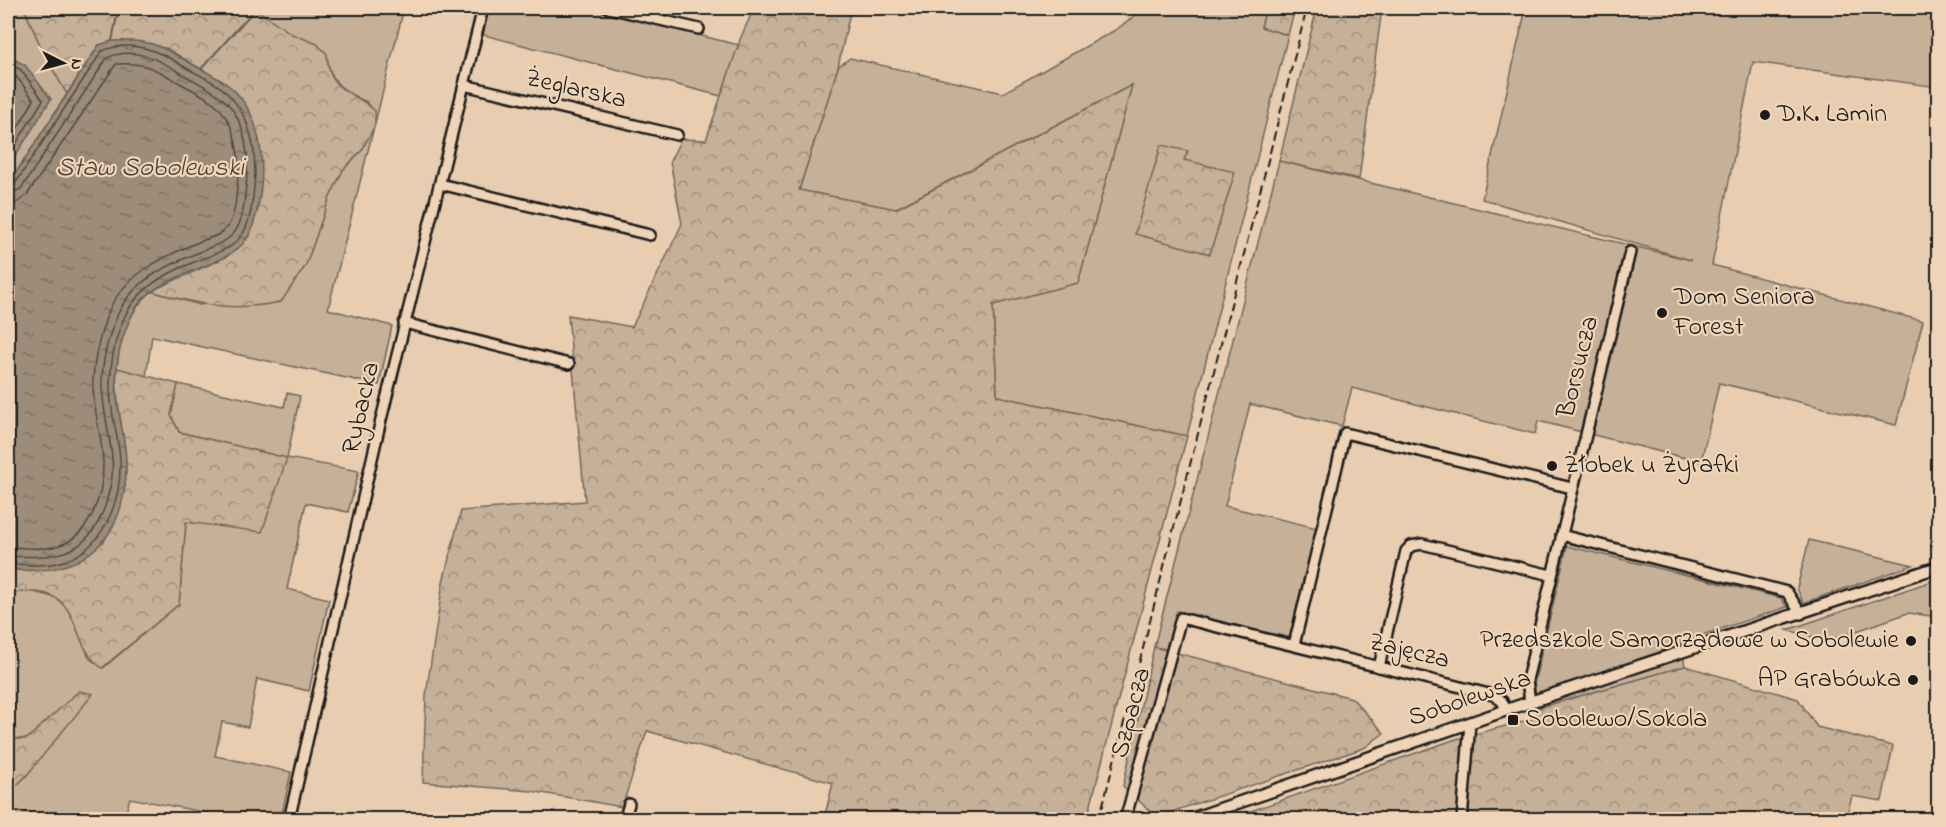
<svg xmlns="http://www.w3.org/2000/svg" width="1946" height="827" viewBox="0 0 1946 827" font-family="'Indie Flower',sans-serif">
	<defs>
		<pattern id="forest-crowns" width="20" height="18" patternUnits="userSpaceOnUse" patternTransform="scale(1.5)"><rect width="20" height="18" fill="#c6b098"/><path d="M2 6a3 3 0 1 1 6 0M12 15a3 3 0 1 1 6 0" fill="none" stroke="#a08e7b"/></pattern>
		<pattern id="water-ripples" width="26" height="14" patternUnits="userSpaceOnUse" patternTransform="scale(1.5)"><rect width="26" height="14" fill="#9c8c79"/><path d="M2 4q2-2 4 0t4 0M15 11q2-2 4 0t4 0" fill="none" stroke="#7e7262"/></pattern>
	</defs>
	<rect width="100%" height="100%" fill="#e8cdb1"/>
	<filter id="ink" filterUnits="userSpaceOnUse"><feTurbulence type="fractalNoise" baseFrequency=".0167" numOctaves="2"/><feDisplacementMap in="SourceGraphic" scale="12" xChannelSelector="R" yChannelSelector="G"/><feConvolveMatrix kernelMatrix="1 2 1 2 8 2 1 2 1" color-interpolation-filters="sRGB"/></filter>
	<g filter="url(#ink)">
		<!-- grass -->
		<g fill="#c6b098" stroke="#71665a" stroke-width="1.5">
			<path d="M 8,8 L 24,8 L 44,54 L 67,94 L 8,185 Z"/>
			<path d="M 246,8 L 404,8 L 328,309 L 392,326 L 379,385 L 152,336 L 146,377 L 117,368 C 119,339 130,310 151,291 L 200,305 L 294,282 L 306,265 L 329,199 L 343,170 L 362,150 L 367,102 C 344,93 328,81 327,54 C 314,41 305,42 291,34 C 275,25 263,14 246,8 Z"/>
			<path d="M 486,8 L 587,8 L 739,45 L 721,96 L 480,34 Z"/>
			<path d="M 1145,8 L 1266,8 L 1261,27 L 1288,35 L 1187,436 L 997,396 L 993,304 L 1078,283 L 1132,85 L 895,209 L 799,190 L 838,67 L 850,58 L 1003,93 L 1117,29 Z"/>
			<path d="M 1526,8 L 1938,8 L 1938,87 L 1753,62 L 1712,265 L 1923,321 L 1896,425 L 1719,383 L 1701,462 L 1538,421 L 1535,434 L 1352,388 L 1342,426 L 1250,404 L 1225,506 L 1317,528 L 1291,638 L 1177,611 L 1166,649 L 1154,647 L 1279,161 L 1691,260 L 1482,199 Z"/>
			<path d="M 178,384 L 284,407 L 287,393 L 300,396 L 287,458 L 359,471 L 348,512 L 306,503 L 287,589 L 329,599 L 309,691 L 257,679 L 248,727 L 222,722 L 215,756 L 291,772 L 281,819 L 239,819 L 130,798 L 124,819 L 8,820 L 8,794 L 27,775 L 79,691 L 27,739 L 8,739 L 8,594 L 26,590 L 57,598 L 74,616 L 89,658 L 103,668 L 179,604 L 186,522 L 286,458 L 179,432 L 171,415 Z"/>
			<path d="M 1809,540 L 1913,565 L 1803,603 L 1797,588 Z"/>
			<path d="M 1567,546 L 1781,598 L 1787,607 L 1681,642 L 1685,666 L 1538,708 L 1534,684 Z"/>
			<path d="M 1938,579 L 1938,617 L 1908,613 L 1828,641 L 1787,630 Z"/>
		</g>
		<!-- forest -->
		<g fill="url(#forest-crowns)" stroke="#71665a" stroke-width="1.5">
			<path d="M 24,8 L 127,8 L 161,11 L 246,8 L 263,14 L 292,34 L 317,44 L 327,54 C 328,95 354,89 375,111 L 375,125 L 362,150 L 343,170 L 329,199 L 306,265 L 281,302 C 231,312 199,305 151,291 L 226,257 L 250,235 L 257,210 L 259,140 L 249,111 L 229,86 L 166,48 L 99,45 L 67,94 L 44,54 Z"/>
			<path d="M 754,8 L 851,8 L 838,67 L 799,190 L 896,209 L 1132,85 L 1078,283 L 993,305 L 997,396 L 1187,436 L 1087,819 L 824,819 L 833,783 L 647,731 L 622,807 L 531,791 L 423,782 L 426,695 L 443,582 L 461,511 L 585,501 L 568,315 L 632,327 L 682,224 L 670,161 L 681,139 L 706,140 L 741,37 Z"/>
			<path d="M 1266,8 L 1295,8 L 1288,35 L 1261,27 Z"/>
			<path d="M 1317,8 L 1382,8 L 1359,179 L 1279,161 Z"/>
			<path d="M 1161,145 L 1188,151 L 1184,160 L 1235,172 L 1210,254 L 1135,234 Z"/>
			<path d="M 117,368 L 178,384 L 171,415 L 179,432 L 287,458 L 262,532 L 186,522 L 179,604 L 102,668 C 64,641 88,579 8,594 L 8,569 L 25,571 L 104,542 C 112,524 123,504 125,485 C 129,445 114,407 117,368 Z"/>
			<path d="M 1154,647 L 1352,698 L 1384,733 L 1364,748 L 1156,817 L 1123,786 Z"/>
			<path d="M 1685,666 L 1798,699 L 1817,727 L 1893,746 L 1882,801 L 1852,796 L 1846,819 L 1225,820 L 1456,739 L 1536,718 L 1538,708 Z"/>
			<path d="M 79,691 L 93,694 L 27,775 L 8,794 L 8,739 L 27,739 Z"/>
		</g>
		<!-- water -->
		<g fill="url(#water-ripples)" stroke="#695f54" stroke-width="1.5">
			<path d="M 8,13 L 10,57 L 25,65 L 51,99 L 8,168 Z"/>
			<path d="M 112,41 C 151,39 159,45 192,64 C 204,71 217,77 228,85 C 269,117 268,190 250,233 C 235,270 155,269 133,313 C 122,335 116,359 116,383 C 116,409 125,434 126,460 C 128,538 85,579 8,569 L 8,185 L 99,45 Z"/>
		</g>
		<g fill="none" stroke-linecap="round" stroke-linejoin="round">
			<!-- shore -->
			<g stroke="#4f4941" stroke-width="1.5">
				<path d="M 8,63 L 21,70 L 43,100 L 8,157"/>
				<path d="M 8,71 L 16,76 L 34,100 L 8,144"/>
				<path d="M 8,187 L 15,184 L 102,51 C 131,39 158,50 183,66 C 196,74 215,81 226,92 C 255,120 258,160 253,197 C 251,213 248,232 235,243 C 226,250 217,253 207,257 C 175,269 140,284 125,316 C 115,337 111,360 110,383 C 109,408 118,434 120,459 C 122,501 103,553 57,563 C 41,567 24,564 8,564"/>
				<path d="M 8,194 L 21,189 L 107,58 C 132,46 158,59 179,72 C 192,80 206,86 218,95 C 249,117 250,162 245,195 C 244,209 241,228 230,237 C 222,244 212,246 202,251 C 168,265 133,280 118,314 C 108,336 102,361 102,385 C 103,409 109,433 112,457 C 114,474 110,489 105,506 C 88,557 55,558 8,556"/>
				<path d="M 8,203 L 18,202 L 27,195 L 116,64 C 145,62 154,68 178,82 C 190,89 204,95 214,103 C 237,123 241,159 237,187 C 236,199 235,215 228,226 C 222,235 210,238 201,241 C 162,257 120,276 106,318 C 99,340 93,361 93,385 C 93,410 102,435 103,461 C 104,495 90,540 53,547 C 37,550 23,547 8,547"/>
			</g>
			<!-- stream -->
			<g stroke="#695f54" stroke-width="2">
				<path d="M 112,41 L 116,20 L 121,8"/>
				<path d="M 201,69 L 256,8"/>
			</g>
			<defs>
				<g id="minor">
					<path d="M 609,8 L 699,29"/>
					<path d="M 464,85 L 677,135"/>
					<path d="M 440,184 L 650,235"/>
					<path d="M 404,323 L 569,364"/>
					<path d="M 1561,535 L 1787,592 L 1801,614"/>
					<path d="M 1294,645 L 1345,433 L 1572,488"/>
					<path d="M 1379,667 L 1406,551 L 1411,546 L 1422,544 L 1551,575"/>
					<path d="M 1530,702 L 1527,680 L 1630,252"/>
					<path d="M 289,820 L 380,424 L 483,8"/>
					<path d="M 624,820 L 629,804"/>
					<path d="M 1125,820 L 1181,618 L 1493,695 L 1502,701 L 1506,710"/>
					<path d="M 1462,820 L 1470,723"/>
				</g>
				<path id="tertiary" d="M 1188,820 L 1530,702 L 1938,567"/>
			</defs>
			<!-- minor casing -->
			<use href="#minor" stroke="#1c1c1c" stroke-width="14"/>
			<!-- tertiary casing -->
			<use href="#tertiary" stroke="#1c1c1c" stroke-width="15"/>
			<!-- minor -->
			<use href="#minor" stroke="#f0d4b7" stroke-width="9"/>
			<!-- tertiary -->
			<use href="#tertiary" stroke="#f0d4b7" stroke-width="10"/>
			<!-- rail -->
			<path stroke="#1c1c1c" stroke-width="2" stroke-dasharray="9 4.5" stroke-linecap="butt" d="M 1099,820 L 1307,8"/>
		</g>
	</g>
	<!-- markers -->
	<g fill="#1c1c1c" stroke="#f0d4b7" stroke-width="2">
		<circle cx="1765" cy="115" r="6"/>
		<circle cx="1662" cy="313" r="6"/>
		<circle cx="1552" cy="466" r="6"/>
		<circle cx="1911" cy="641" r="6"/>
		<circle cx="1913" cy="680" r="6"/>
		<rect x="1507" y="714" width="12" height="12" rx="3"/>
	</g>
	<g text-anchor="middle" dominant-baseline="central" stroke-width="4.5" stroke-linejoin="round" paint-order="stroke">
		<!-- street labels -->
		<g font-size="26" fill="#1c1c1c" stroke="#f0d4b7">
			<text transform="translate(576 90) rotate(13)">Żeglarska</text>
			<text transform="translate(1579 367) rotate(-76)">Borsucza</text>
			<text transform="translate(362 408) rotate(-77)">Rybacka</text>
			<text transform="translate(1409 652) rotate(14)">Zajęcza</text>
			<text transform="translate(1470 699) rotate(-19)">Sobolewska</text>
			<text transform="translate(1132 713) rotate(-75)">Szpacza</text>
		</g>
		<!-- poi labels -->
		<g font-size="26" fill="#1c1c1c" stroke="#f0d4b7" text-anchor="start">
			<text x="1777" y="115">D.K. Lamin</text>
			<text x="1674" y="298">Dom Seniora<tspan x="1674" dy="30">Forest</tspan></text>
			<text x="1564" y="466">Żłobek u Żyrafki</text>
			<text x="1899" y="641" text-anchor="end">Przedszkole Samorządowe w Sobolewie</text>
			<text x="1901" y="680" text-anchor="end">AP Grabówka</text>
			<text x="1525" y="720">Sobolewo/Sokola</text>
		</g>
		<!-- water labels -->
		<g font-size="27" font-style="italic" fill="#49433d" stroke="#f0d4b7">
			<text x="150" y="168">Staw Sobolewski</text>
		</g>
	</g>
	<!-- margin -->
	<rect width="1946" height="827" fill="none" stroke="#f0d4b7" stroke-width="30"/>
	<rect x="15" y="15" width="1916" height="797" fill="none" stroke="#1c1c1c" stroke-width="2" filter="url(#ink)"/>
	<!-- north arrow -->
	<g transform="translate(63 63) rotate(96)" stroke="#f0d4b7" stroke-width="4.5" paint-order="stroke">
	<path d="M0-4.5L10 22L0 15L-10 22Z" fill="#1c1c1c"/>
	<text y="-9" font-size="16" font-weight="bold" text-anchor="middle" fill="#1c1c1c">N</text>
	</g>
</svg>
